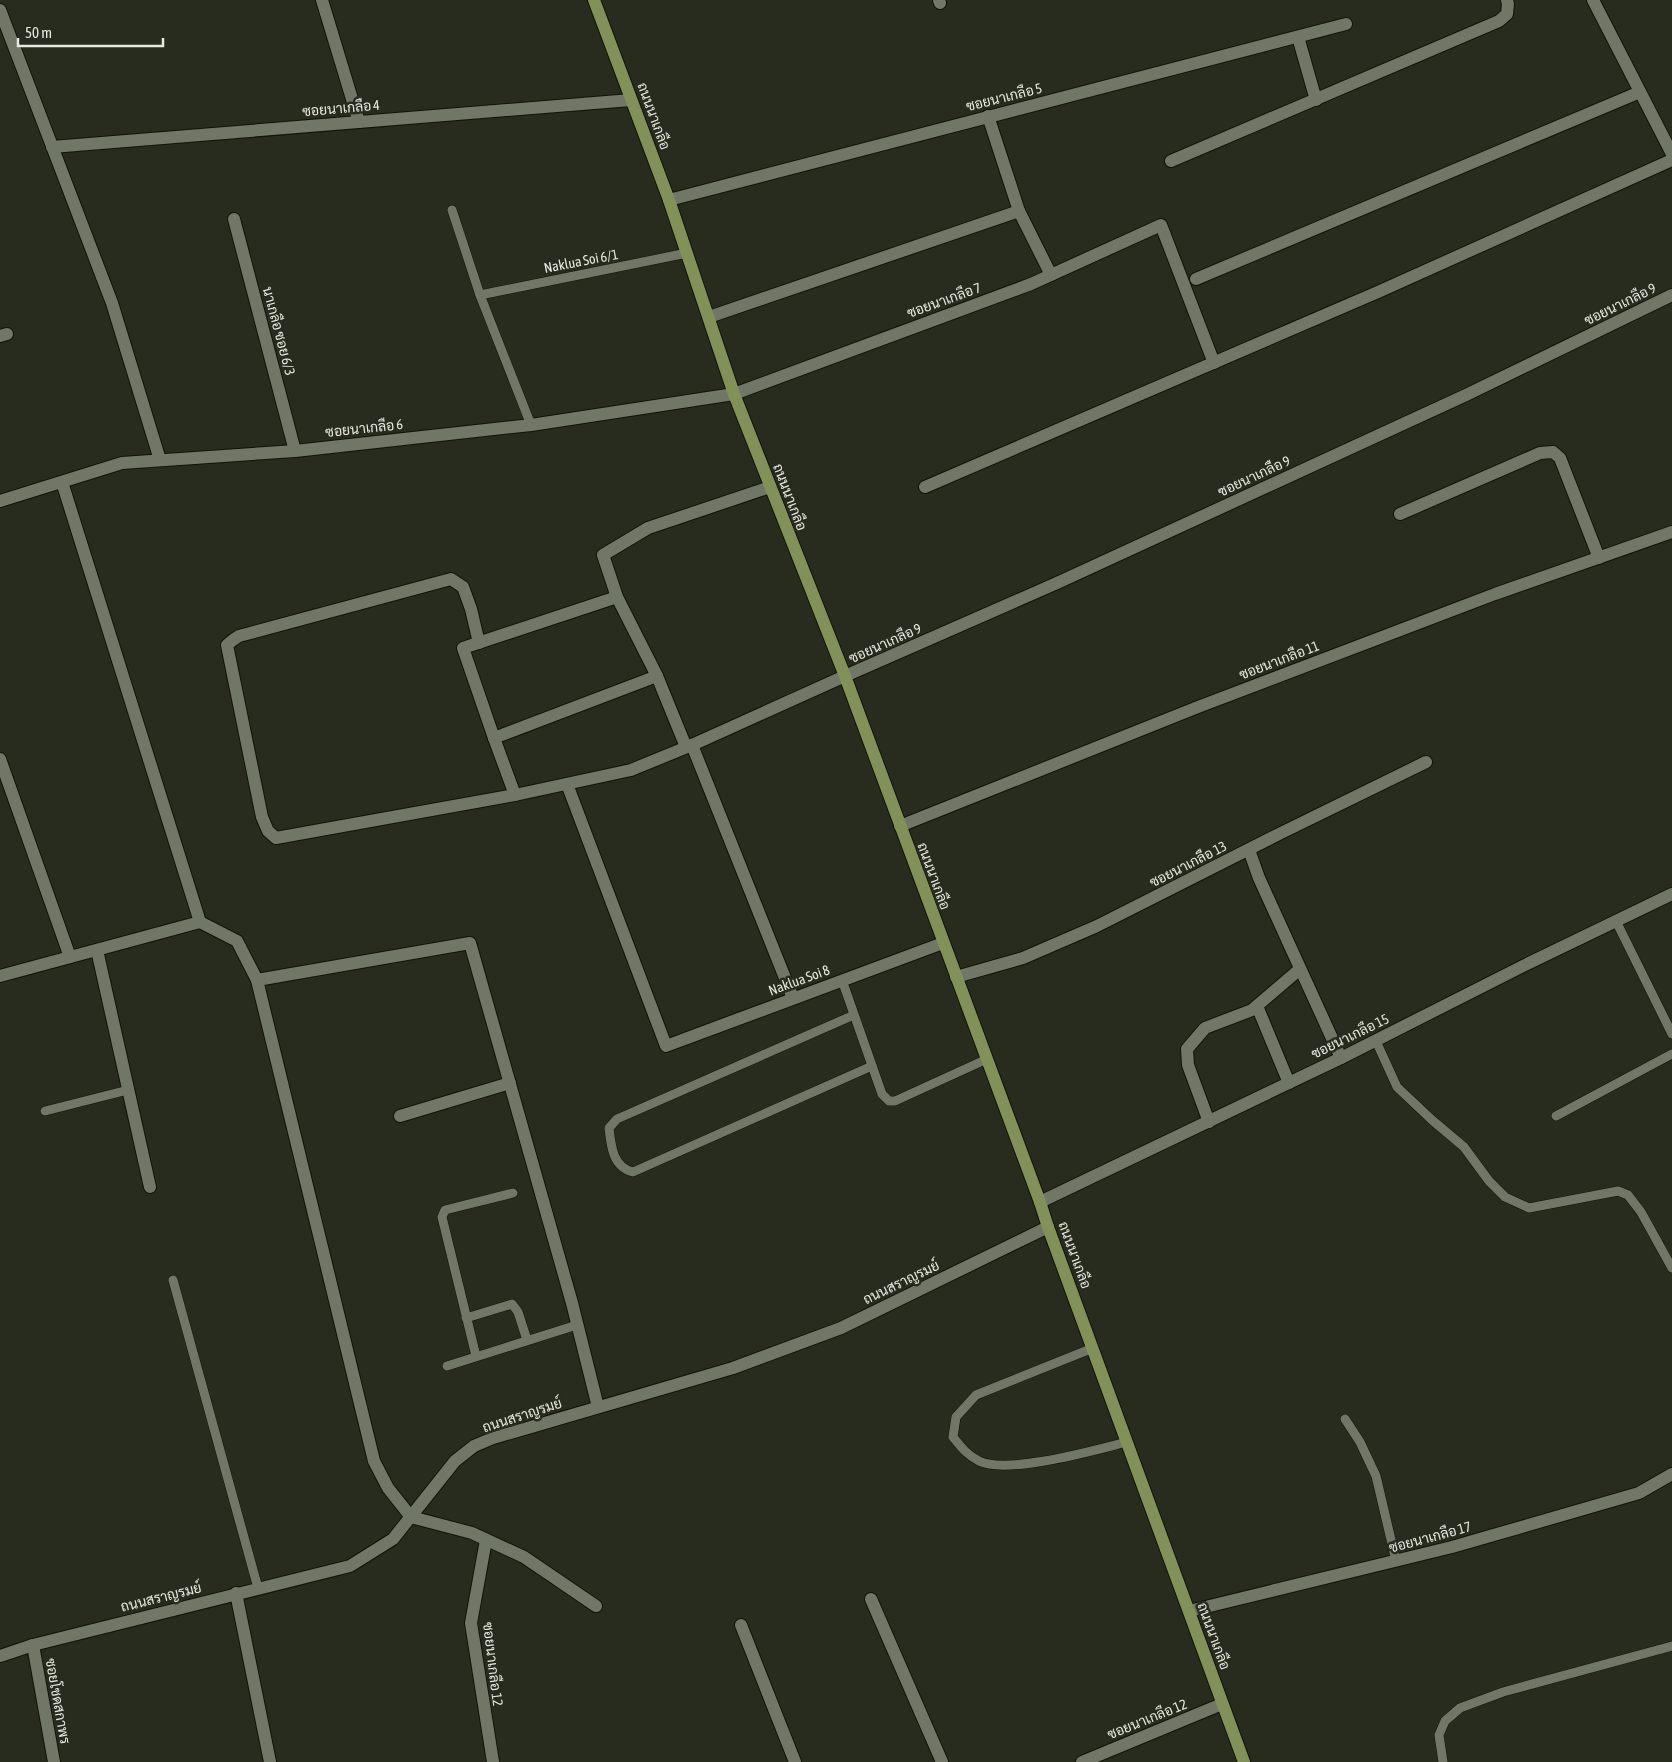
<svg xmlns="http://www.w3.org/2000/svg" width="1672" height="1762" viewBox="0 0 1672 1762" font-family="'Asap Condensed',Sarabun,sans-serif">
	<rect width="100%" height="100%" fill="#272c1e"/>
	<g fill="none" stroke-linecap="round" stroke-linejoin="round">
		<defs>
			<g id="service">
				<path d="M 452,210 L 480,295 L 531,425"/>
				<path d="M 480,295 L 687,253"/>
				<path d="M 1616,921 L 1672,1034"/>
				<path d="M 842,980 L 882,1094 L 889,1101 L 895,1101 L 987,1059"/>
				<path d="M 854,1015 L 617,1119 L 609,1128 C 611,1147 613,1167 633,1172 L 872,1066"/>
				<path d="M 1376,1041 L 1397,1087 L 1432,1120 L 1464,1147 L 1489,1181 L 1505,1197 L 1529,1208 L 1618,1191 L 1628,1195 L 1641,1212 L 1672,1268"/>
				<path d="M 45,1111 L 128,1090"/>
				<path d="M 1556,1116 L 1672,1054"/>
				<path d="M 173,1280 L 258,1588"/>
				<path d="M 466,1318 L 512,1304 L 518,1312 L 527,1340"/>
				<path d="M 1093,1348 L 976,1395 L 956,1417 L 953,1437 C 961,1447 967,1455 979,1461 C 1007,1475 1095,1450 1127,1442"/>
				<path d="M 476,1356 L 442,1217 L 445,1210 L 513,1193"/>
				<path d="M 447,1366 L 577,1325"/>
				<path d="M 1345,1419 L 1360,1442 L 1376,1476 L 1396,1561"/>
				<path d="M 1443,1762 L 1439,1735 L 1445,1721 L 1460,1708 L 1503,1692 L 1672,1646"/>
			</g>
			<g id="minor">
				<path d="M 322,0 L 359,122"/>
				<path d="M 939,0 L 940,3"/>
				<path d="M 1593,0 L 1672,154"/>
				<path d="M 0,10 L 112,303 L 160,460"/>
				<path d="M 1298,37 L 1316,100"/>
				<path d="M 988,116 L 1019,211 L 1051,275"/>
				<path d="M 52,147 L 631,100"/>
				<path d="M 1171,161 L 1499,21 L 1507,14 L 1508,4 L 1507,0"/>
				<path d="M 669,200 L 1346,24"/>
				<path d="M 234,219 L 295,451"/>
				<path d="M 1196,279 L 1640,92"/>
				<path d="M 709,317 L 1019,211"/>
				<path d="M 0,336 L 7,334"/>
				<path d="M 734,394 L 1031,284 L 1161,225 L 1214,363"/>
				<path d="M 62,482 L 200,922"/>
				<path d="M 925,487 L 1378,292 L 1672,160"/>
				<path d="M 1400,514 L 1540,453 L 1553,452 L 1560,458 L 1599,558"/>
				<path d="M 479,643 L 471,609 L 463,587 L 451,579 L 239,636 L 233,640 L 227,645 L 262,817 L 268,831 L 276,838 L 515,795 L 631,770 L 692,745 L 845,676"/>
				<path d="M 494,738 L 657,676"/>
				<path d="M 692,745 L 793,998"/>
				<path d="M 686,747 L 657,676 L 617,597 L 603,555 L 648,528 L 770,487"/>
				<path d="M 0,759 L 70,957"/>
				<path d="M 567,784 L 666,1046 L 943,943"/>
				<path d="M 515,795 L 494,738 L 463,648 L 617,597"/>
				<path d="M 900,826 L 1198,707 L 1495,594 L 1672,532"/>
				<path d="M 1249,850 L 1259,878 L 1341,1058"/>
				<path d="M 97,950 L 150,1187"/>
				<path d="M 0,976 L 200,922 L 237,941 L 257,980 L 374,1461 L 388,1488 L 411,1517 L 472,1533 L 524,1557 L 596,1606"/>
				<path d="M 956,977 L 1023,958 L 1097,926 L 1281,833 L 1426,762"/>
				<path d="M 257,980 L 470,943 L 572,1303 L 598,1407"/>
				<path d="M 1257,1006 L 1289,1083"/>
				<path d="M 400,1116 L 510,1083"/>
				<path d="M 1209,1122 L 1188,1065 L 1187,1049 L 1205,1028 L 1252,1010 L 1300,969"/>
				<path d="M 1040,1202 L 1341,1058 L 1523,966 L 1672,894"/>
				<path d="M 486,1540 L 471,1623 L 493,1762"/>
				<path d="M 236,1593 L 270,1762"/>
				<path d="M 871,1599 L 942,1762"/>
				<path d="M 1189,1611 L 1452,1547 L 1639,1493 L 1672,1474"/>
				<path d="M 741,1625 L 795,1762"/>
				<path d="M 33,1645 L 54,1762"/>
				<path d="M 1082,1762 L 1222,1704"/>
			</g>
			<g id="tertiary">
				<path d="M 0,501 L 122,463 L 295,451 L 531,425 L 734,394"/>
				<path d="M 845,676 L 1057,583 L 1466,395 L 1672,295"/>
				<path d="M 0,1656 L 33,1645 L 350,1566 L 393,1539 L 455,1461 L 474,1446 L 493,1438 L 733,1368 L 841,1328 L 1048,1227"/>
			</g>
			<path id="secondary" d="M 594,0 L 669,200 L 734,394 L 845,676 L 1040,1202 L 1048,1227 L 1244,1762"/>
		</defs>
		<!-- service casing -->
		<use href="#service" stroke="#101408" stroke-width="10"/>
		<!-- minor casing -->
		<use href="#minor" stroke="#101408" stroke-width="14"/>
		<!-- tertiary casing -->
		<use href="#tertiary" stroke="#101408" stroke-width="14"/>
		<!-- secondary casing -->
		<use href="#secondary" stroke="#101408" stroke-width="14"/>
		<!-- service -->
		<use href="#service" stroke="#717767" stroke-width="9"/>
		<!-- minor -->
		<use href="#minor" stroke="#717767" stroke-width="12"/>
		<!-- tertiary -->
		<use href="#tertiary" stroke="#717767" stroke-width="12"/>
		<!-- secondary -->
		<use href="#secondary" stroke="#82915a" stroke-width="12"/>
	</g>
	<g text-anchor="middle" dominant-baseline="central" stroke-width="5" stroke-linejoin="round" paint-order="stroke">
		<!-- street labels -->
		<g font-size="14" fill="#e6e9e0" stroke="#272c1e">
			<text transform="translate(1004 97) rotate(-14)">ซอยนาเกลือ 5</text>
			<text transform="translate(341 108) rotate(-5)">ซอยนาเกลือ 4</text>
			<text transform="translate(654 116) rotate(70)">ถนนนาเกลือ</text>
			<text transform="translate(581 261) rotate(-11)">Naklua Soi 6/1</text>
			<text transform="translate(944 300) rotate(-20)">ซอยนาเกลือ 7</text>
			<text transform="translate(1620 304) rotate(-26)">ซอยนาเกลือ 9</text>
			<text transform="translate(279 331) rotate(75)">นาเกลือ ซอย 6/3</text>
			<text transform="translate(364 428) rotate(-6)">ซอยนาเกลือ 6</text>
			<text transform="translate(1254 476) rotate(-25)">ซอยนาเกลือ 9</text>
			<text transform="translate(790 497) rotate(69)">ถนนนาเกลือ</text>
			<text transform="translate(885 643) rotate(-24)">ซอยนาเกลือ 9</text>
			<text transform="translate(1279 660) rotate(-21)">ซอยนาเกลือ 11</text>
			<text transform="translate(1188 864) rotate(-27)">ซอยนาเกลือ 13</text>
			<text transform="translate(934 876) rotate(70)">ถนนนาเกลือ</text>
			<text transform="translate(799 980) rotate(-20)">Naklua Soi 8</text>
			<text transform="translate(1350 1036) rotate(-26)">ซอยนาเกลือ 15</text>
			<text transform="translate(1075 1255) rotate(70)">ถนนนาเกลือ</text>
			<text transform="translate(901 1282) rotate(-26)">ถนนสราญรมย์</text>
			<text transform="translate(522 1415) rotate(-18)">ถนนสราญรมย์</text>
			<text transform="translate(1430 1537) rotate(-15)">ซอยนาเกลือ 17</text>
			<text transform="translate(161 1597) rotate(-14)">ถนนสราญรมย์</text>
			<text transform="translate(1214 1636) rotate(70)">ถนนนาเกลือ</text>
			<text transform="translate(493 1664) rotate(83)">ซอยนาเกลือ 12</text>
			<text transform="translate(58 1701) rotate(80)">ซอยโชดสกาพร</text>
			<text transform="translate(1147 1719) rotate(-22)">ซอยนาเกลือ 12</text>
		</g>
	</g>
	<!-- scale -->
	<path d="M18 38v8h145v-8" fill="none" stroke="#e6e9e0" stroke-width="2.5"/>
	<text x="25" y="38" font-size="15" fill="#e6e9e0" stroke="#272c1e" stroke-width="4" paint-order="stroke">50 m</text>
</svg>
